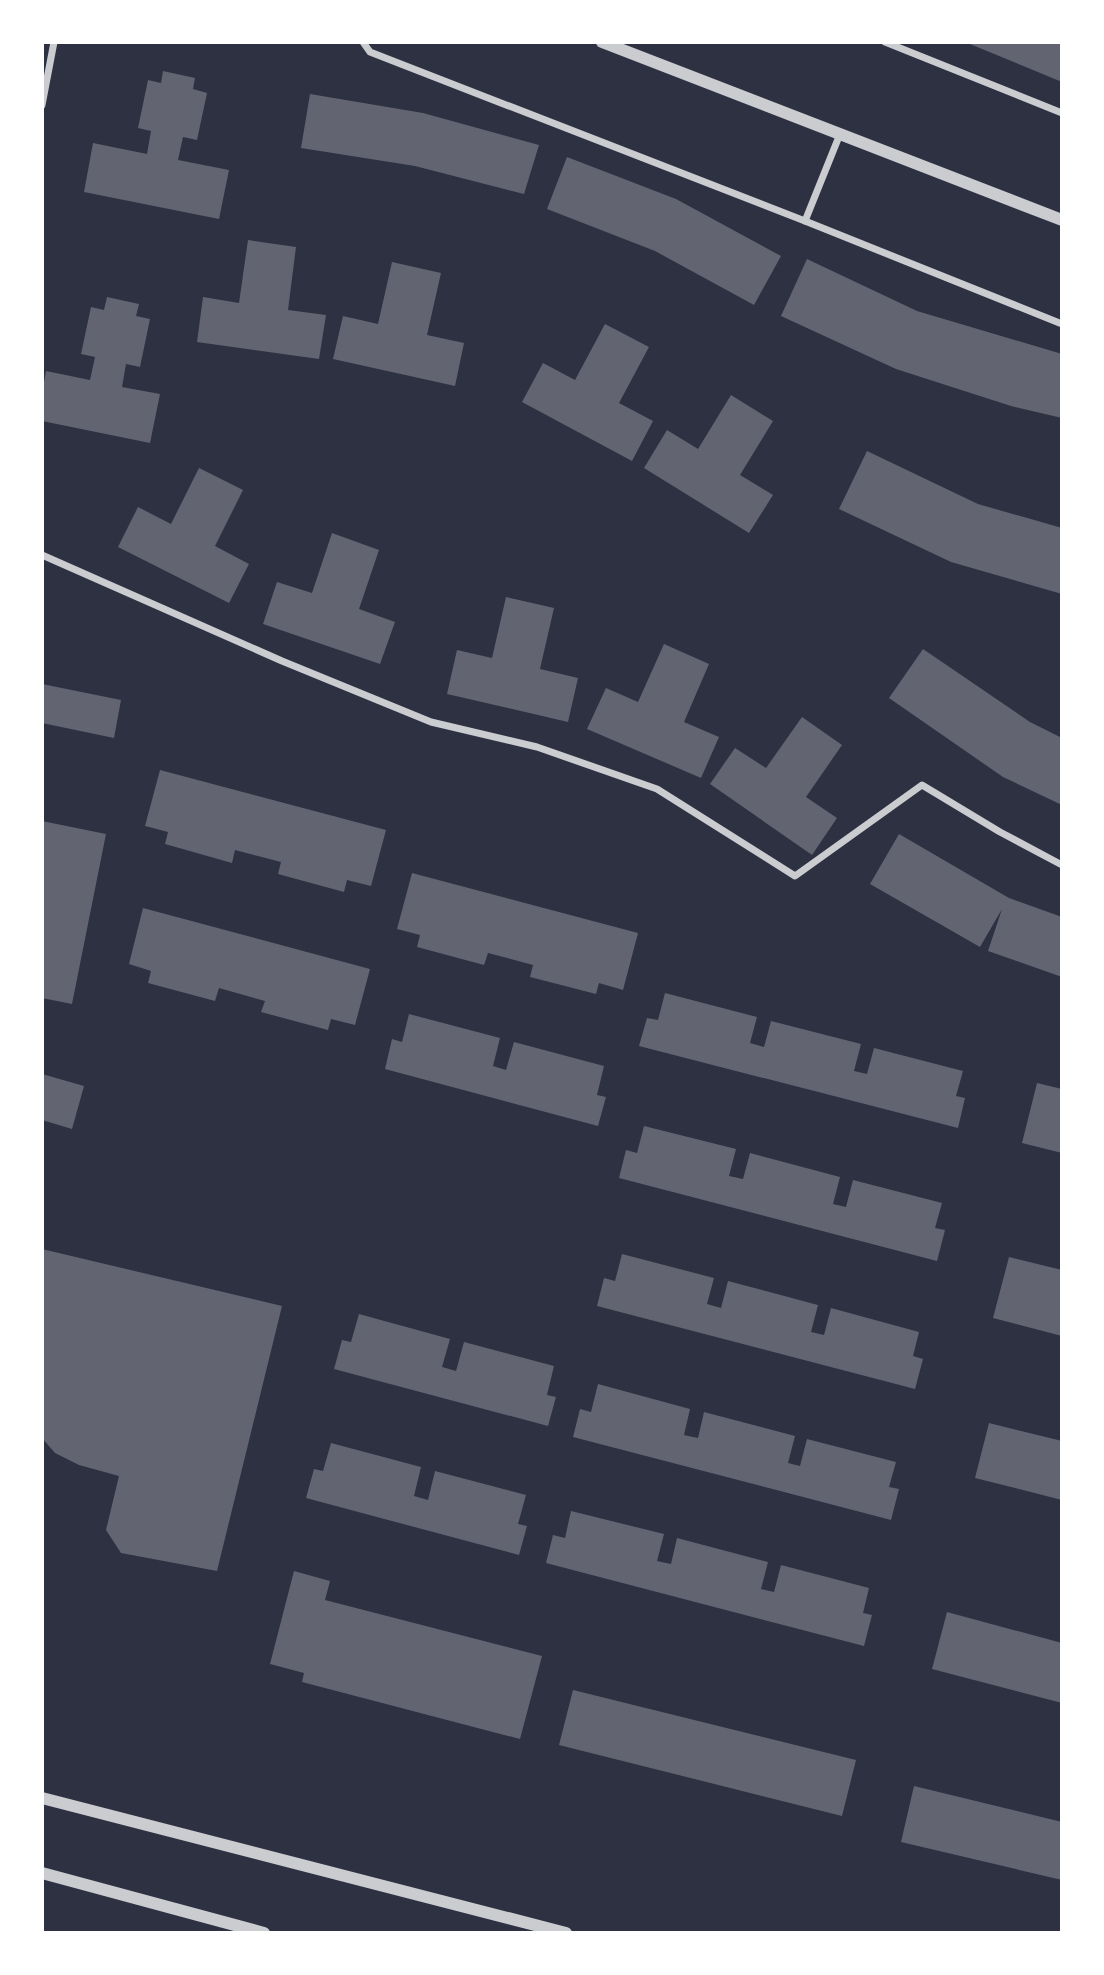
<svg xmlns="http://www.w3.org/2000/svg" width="1104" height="1975" viewBox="0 0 1104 1975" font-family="'Fira Sans Condensed',sans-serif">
	<rect width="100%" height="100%" fill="#2d3142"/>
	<!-- building -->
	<g fill="#626471">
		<path d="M 965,42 L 1062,42 L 1062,82 Z"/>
		<path d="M 163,71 L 195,78 L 193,89 L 207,93 L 197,140 L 183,137 L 178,160 L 229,170 L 219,219 L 84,192 L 93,143 L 147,154 L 151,131 L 138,128 L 148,80 L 161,83 Z"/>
		<path d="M 310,94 L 423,113 L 539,145 L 524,194 L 415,166 L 301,148 Z"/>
		<path d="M 567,157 L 676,199 L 781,256 L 754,305 L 655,251 L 547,209 Z"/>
		<path d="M 248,240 L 296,247 L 288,310 L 326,315 L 319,359 L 197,342 L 203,297 L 239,303 Z"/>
		<path d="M 807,259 L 917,311 L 1062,354 L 1062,418 L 1011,406 L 896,369 L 781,316 Z"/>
		<path d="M 392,262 L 441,273 L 427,335 L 464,343 L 455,386 L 333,359 L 343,316 L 378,324 Z"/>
		<path d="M 107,297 L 139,304 L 136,316 L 150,319 L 140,367 L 126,364 L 122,387 L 160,394 L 150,443 L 42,421 L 42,393 L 46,371 L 90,380 L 95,357 L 81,354 L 91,307 L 104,310 Z"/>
		<path d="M 605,324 L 649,347 L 619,403 L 653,421 L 632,461 L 522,402 L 543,363 L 575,380 Z"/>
		<path d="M 731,395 L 773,421 L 740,475 L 773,495 L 749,533 L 644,468 L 667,430 L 698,449 Z"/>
		<path d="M 867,451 L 978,504 L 1062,528 L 1062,594 L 951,562 L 839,509 Z"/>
		<path d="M 199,468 L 243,490 L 215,546 L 249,564 L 229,603 L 118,547 L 138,507 L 171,524 Z"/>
		<path d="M 332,533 L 379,550 L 359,609 L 395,622 L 380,664 L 263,624 L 277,582 L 312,593 Z"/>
		<path d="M 506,597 L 554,608 L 540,669 L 578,678 L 568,722 L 447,694 L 457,650 L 492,658 Z"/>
		<path d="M 664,644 L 709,664 L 684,722 L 719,737 L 701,778 L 587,729 L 606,688 L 638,702 Z"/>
		<path d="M 923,649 L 1030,722 L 1062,738 L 1062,805 L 1003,777 L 889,698 Z"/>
		<path d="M 42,684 L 121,700 L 114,738 L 42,723 Z"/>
		<path d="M 802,717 L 842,745 L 806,797 L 837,818 L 812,855 L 710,784 L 735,748 L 766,768 Z"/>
		<path d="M 160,770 L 386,830 L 371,886 L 347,880 L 344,892 L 278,874 L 281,862 L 235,850 L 232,863 L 165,844 L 168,832 L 145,826 Z"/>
		<path d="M 42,821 L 106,834 L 72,1004 L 42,998 Z"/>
		<path d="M 899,834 L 1009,898 L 1062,917 L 1062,977 L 988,951 L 1002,909 L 980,947 L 870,884 Z"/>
		<path d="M 412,873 L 638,933 L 623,990 L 599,983 L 596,994 L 530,977 L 533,965 L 488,953 L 484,965 L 417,947 L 420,935 L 397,929 Z"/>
		<path d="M 143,908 L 370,969 L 355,1025 L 331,1019 L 328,1030 L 261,1012 L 265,1001 L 219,988 L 215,1001 L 148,983 L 151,971 L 129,964 Z"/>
		<path d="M 665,993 L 757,1017 L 750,1043 L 764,1047 L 771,1021 L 861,1044 L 854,1071 L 867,1074 L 874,1048 L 963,1071 L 956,1096 L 965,1098 L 958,1128 L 639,1046 L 647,1018 L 658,1020 Z"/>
		<path d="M 409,1014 L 500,1038 L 493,1066 L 506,1070 L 514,1042 L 604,1066 L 597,1095 L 606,1097 L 598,1126 L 385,1069 L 392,1039 L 402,1042 Z"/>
		<path d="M 42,1074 L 84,1086 L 72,1129 L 42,1120 Z"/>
		<path d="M 1037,1083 L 1062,1089 L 1062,1153 L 1022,1143 Z"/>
		<path d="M 644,1126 L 736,1149 L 729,1176 L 743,1179 L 750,1153 L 840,1177 L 833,1204 L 846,1207 L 853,1180 L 942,1203 L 935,1228 L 945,1230 L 937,1261 L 619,1178 L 626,1150 L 637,1153 Z"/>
		<path d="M 42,1249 L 282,1306 L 217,1571 L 121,1553 L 106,1530 L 119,1476 L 79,1465 L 55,1453 L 42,1438 Z"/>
		<path d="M 622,1254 L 714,1278 L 707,1304 L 721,1308 L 728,1281 L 818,1305 L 811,1332 L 824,1335 L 831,1308 L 919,1332 L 913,1356 L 923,1359 L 915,1389 L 597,1306 L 604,1278 L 615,1281 Z"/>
		<path d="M 1009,1257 L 1062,1270 L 1062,1336 L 993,1318 Z"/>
		<path d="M 359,1314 L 450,1339 L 442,1367 L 456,1371 L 464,1342 L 554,1366 L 547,1395 L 556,1397 L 548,1426 L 334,1369 L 342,1340 L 351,1342 Z"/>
		<path d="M 598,1384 L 690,1409 L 684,1435 L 698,1438 L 704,1412 L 795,1436 L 788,1463 L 800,1466 L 807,1439 L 896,1462 L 889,1487 L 899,1489 L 891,1520 L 573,1437 L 580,1409 L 591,1412 Z"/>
		<path d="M 989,1423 L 1062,1441 L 1062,1500 L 975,1478 Z"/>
		<path d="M 331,1443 L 421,1467 L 414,1496 L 428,1500 L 435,1471 L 526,1495 L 518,1524 L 527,1526 L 519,1555 L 306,1498 L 314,1469 L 323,1471 Z"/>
		<path d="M 571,1511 L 664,1534 L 657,1561 L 671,1564 L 677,1538 L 768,1562 L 761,1589 L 774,1592 L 781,1565 L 869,1588 L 863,1613 L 872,1615 L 864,1646 L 546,1563 L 553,1535 L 565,1538 Z"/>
		<path d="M 294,1571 L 330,1581 L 325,1600 L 542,1656 L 520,1739 L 302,1682 L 304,1673 L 270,1664 Z"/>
		<path d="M 947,1612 L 1062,1643 L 1062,1703 L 932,1669 Z"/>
		<path d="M 573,1690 L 856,1760 L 842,1816 L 559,1745 Z"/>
		<path d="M 914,1786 L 1062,1822 L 1062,1880 L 901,1842 Z"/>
	</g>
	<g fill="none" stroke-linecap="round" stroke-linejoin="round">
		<!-- minor -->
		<g stroke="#caccd0" stroke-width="7">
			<path d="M 363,42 L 370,52 L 805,221 L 840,134"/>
			<path d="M 885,42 L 1062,113"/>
			<path d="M 42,105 L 54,42"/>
			<path d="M 805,221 L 1062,324"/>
			<path d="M 42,555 L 282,661 L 431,722 L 537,747 L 657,789 L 795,876 L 922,785 L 1000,832 L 1062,865"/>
		</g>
		<!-- tertiary -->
		<g stroke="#caccd0" stroke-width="12">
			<path d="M 602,42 L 1062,220"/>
			<path d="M 42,1798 L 566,1933"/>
			<path d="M 42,1873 L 264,1933"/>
		</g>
	</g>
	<!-- border -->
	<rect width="1104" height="1975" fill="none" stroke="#ffffff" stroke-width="88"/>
</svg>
